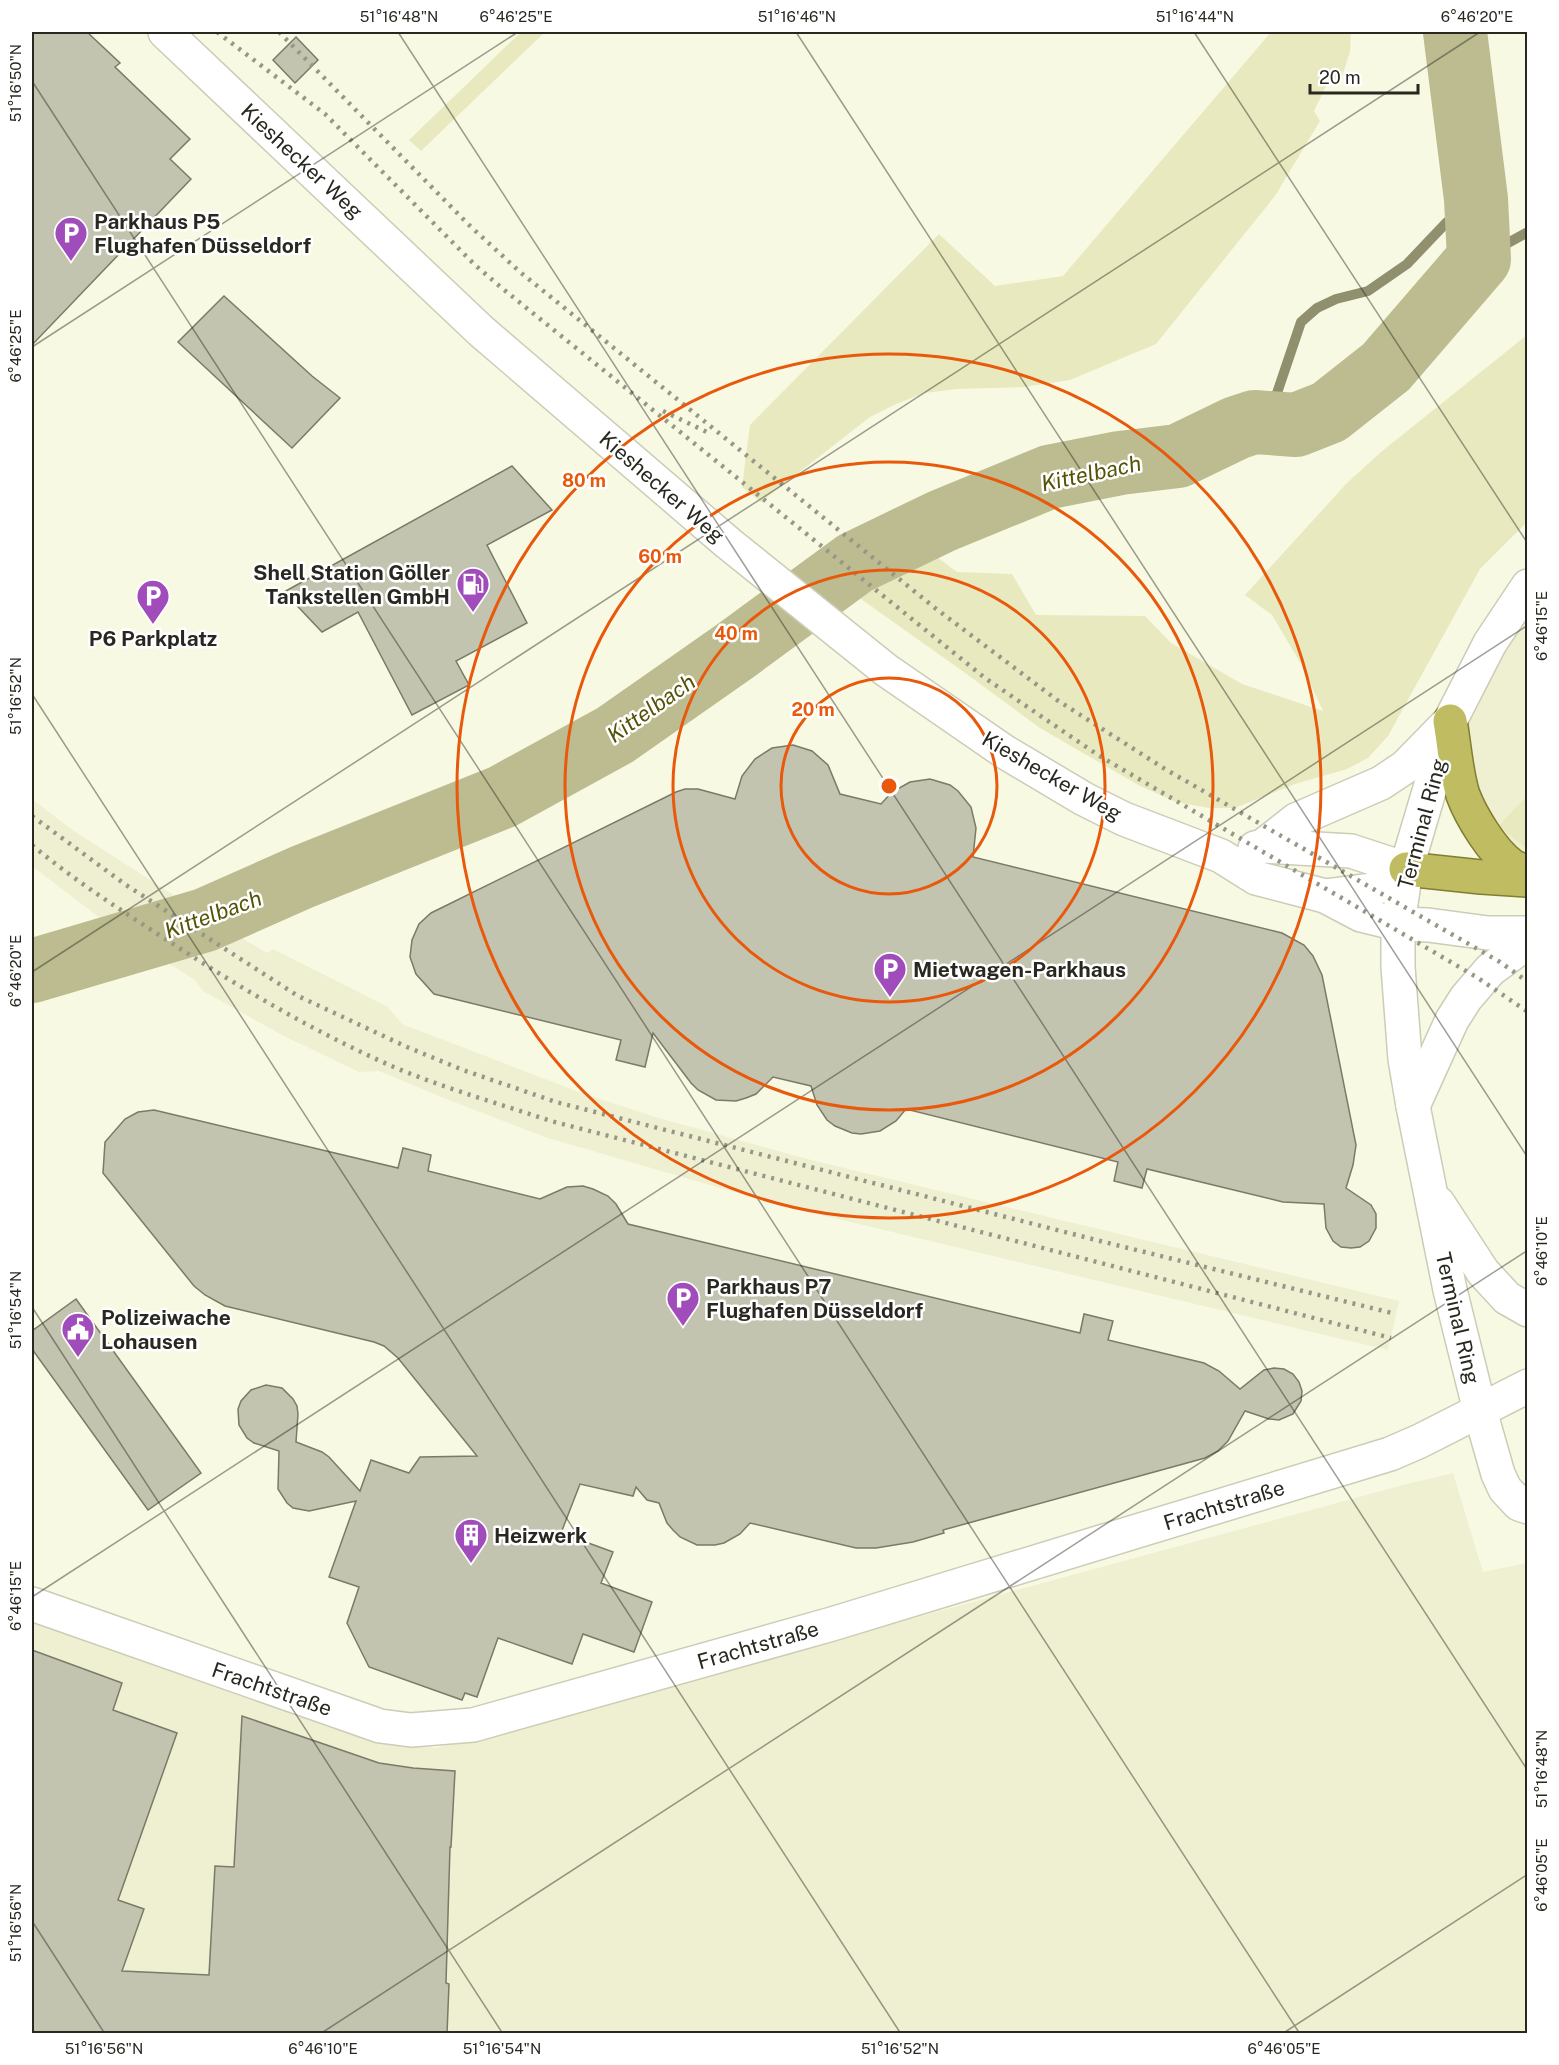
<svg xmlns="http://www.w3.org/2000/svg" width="1559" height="2065" viewBox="0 0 1559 2065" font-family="'Public Sans',sans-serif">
	<rect width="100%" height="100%" fill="#f8f9e3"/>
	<!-- built -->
	<g fill="#efefd2">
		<path d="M 1527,605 L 1527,861 L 1478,817 L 1464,722 Z"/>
		<path d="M 32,799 L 71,829 L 228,930 L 267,953 L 273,949 L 388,1007 L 402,1024 L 584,1094 L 662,1119 L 811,1160 L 1399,1301 L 1388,1350 L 775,1204 L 548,1138 L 446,1099 L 379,1071 L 359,1072 L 282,1035 L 203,991 L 195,980 L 117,931 L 32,866 Z"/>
		<path d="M 1453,1473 L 1483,1572 L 1527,1563 L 1527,2033 L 32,2034 L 32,1622 L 333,1729 L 436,1748 L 1403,1485 Z"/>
	</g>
	<!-- green -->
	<g fill="#e9e9bf">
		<path d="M 521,32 L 545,32 L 421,151 L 409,140 Z"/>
		<path d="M 1271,32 L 1351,32 L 1350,52 L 1339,85 L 1326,86 L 1314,111 L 1320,121 L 1275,196 L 1156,344 L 1070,380 L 1024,387 L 957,389 L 924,393 L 894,405 L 870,417 L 761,502 L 742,487 L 750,425 L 939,234 L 995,286 L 1063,276 Z"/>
		<path d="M 1527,335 L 1527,522 L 1480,569 L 1388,736 L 1368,758 L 1347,769 L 1295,784 L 1235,808 L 1209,808 L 1176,802 L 1140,786 L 1040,728 L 961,670 L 844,587 L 921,545 L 957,572 L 1012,574 L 1036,615 L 1145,616 L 1171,643 L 1242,684 L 1323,711 L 1301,664 L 1272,615 L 1245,595 L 1347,483 L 1381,452 Z"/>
		<path d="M 1527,796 L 1527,849 L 1507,833 L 1499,825 Z"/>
	</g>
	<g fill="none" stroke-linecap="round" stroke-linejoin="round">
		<!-- stream -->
		<g stroke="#90906e" stroke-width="10">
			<path d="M 1479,259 L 1528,232"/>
			<path d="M 1254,422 L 1276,396 L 1301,322 L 1317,308 L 1336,299 L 1368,291 L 1407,264 L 1446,223 L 1476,199"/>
		</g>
		<!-- river -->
		<path stroke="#bcbc90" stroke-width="64" d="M 32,971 L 205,920 L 302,877 L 502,797 L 615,735 L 735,651 L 855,563 L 942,521 L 1049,477 L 1120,463 L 1178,456 L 1236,428 L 1254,422 L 1296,425 L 1329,412 L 1386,367 L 1479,259 L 1476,199 L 1455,32"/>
	</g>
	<!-- building -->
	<g fill="#c3c4af" stroke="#7a7a67" stroke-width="1.5">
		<path d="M 32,32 L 87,32 L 120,63 L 115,67 L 190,139 L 170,159 L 191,179 L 32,345 Z"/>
		<path d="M 296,37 L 318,60 L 295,83 L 273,60 Z"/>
		<path d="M 224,296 L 312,376 L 340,398 L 292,448 L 178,342 Z"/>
		<path d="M 512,466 L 552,510 L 487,545 L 527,623 L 456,661 L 469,685 L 412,715 L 358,612 L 322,632 L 284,592 Z"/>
		<path d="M 793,745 L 812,751 L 828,765 L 840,794 L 881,804 L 892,792 L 910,782 L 930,779 L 950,785 L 958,791 L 971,807 L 976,828 L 973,857 L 1282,933 L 1304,945 L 1313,956 L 1322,975 L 1356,1145 L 1353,1165 L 1346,1188 L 1371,1205 L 1376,1214 L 1376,1228 L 1369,1241 L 1360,1247 L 1351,1248 L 1341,1247 L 1333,1241 L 1326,1228 L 1324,1204 L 1283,1202 L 1147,1169 L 1142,1188 L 1114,1181 L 1118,1162 L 906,1109 L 896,1121 L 880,1131 L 861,1134 L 852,1133 L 835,1126 L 827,1120 L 817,1105 L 811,1086 L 773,1077 L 756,1094 L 746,1098 L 736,1101 L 716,1100 L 698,1090 L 691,1083 L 653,1033 L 645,1067 L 616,1060 L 621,1040 L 434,994 L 416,974 L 410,957 L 412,940 L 419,924 L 431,913 L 676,792 L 685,789 L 698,789 L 735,799 L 742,776 L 755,759 L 772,748 Z"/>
		<path d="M 154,1110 L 398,1168 L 403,1148 L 431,1155 L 428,1171 L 540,1199 L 567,1187 L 583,1186 L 593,1189 L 608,1196 L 616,1204 L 628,1224 L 1080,1333 L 1084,1314 L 1113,1321 L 1108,1340 L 1204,1363 L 1219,1371 L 1240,1389 L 1264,1370 L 1274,1368 L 1284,1369 L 1293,1374 L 1299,1382 L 1302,1391 L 1301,1401 L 1293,1414 L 1279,1420 L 1269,1419 L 1245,1411 L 1228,1441 L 1218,1451 L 1205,1458 L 943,1530 L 944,1533 L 913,1542 L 876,1548 L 856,1548 L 750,1523 L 740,1534 L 724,1543 L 715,1545 L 697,1545 L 680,1537 L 673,1530 L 667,1523 L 659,1503 L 647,1500 L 636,1487 L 633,1496 L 580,1484 L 561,1533 L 613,1552 L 601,1583 L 652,1602 L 634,1652 L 583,1634 L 572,1664 L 498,1638 L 477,1697 L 465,1693 L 462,1700 L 369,1667 L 347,1623 L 359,1587 L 329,1577 L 356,1501 L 309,1511 L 293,1508 L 287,1503 L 278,1489 L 279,1451 L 254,1443 L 247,1438 L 239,1425 L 238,1409 L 241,1401 L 251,1390 L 266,1385 L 282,1388 L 293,1399 L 297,1406 L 298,1414 L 296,1442 L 322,1452 L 329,1457 L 360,1491 L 371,1460 L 409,1473 L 420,1457 L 477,1456 L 398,1358 L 384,1346 L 374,1342 L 225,1306 L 205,1295 L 194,1286 L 103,1173 L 105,1142 L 125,1119 L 138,1112 Z"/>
		<path d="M 76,1299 L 201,1473 L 148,1510 L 32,1349 L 32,1331 Z"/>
		<path d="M 32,1650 L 122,1683 L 113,1710 L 177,1733 L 118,1900 L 144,1909 L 122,1971 L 209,1975 L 215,1866 L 234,1867 L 242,1716 L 379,1763 L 413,1768 L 455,1771 L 451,1847 L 450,1847 L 446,1983 L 449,1984 L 447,2034 L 32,2034 Z"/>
	</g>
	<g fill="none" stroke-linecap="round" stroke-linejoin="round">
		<defs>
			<g id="minor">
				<path d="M 1406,869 L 1398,924 L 1398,967 L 1405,1059 L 1413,1106 L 1450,1290 L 1480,1411 L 1498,1474 L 1505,1489 L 1519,1504 L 1528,1507"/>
				<path d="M 1398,924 L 1428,925 L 1488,933 L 1528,933"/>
				<path d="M 1413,1106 L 1452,1020 L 1466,998 L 1490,970 L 1528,942"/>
				<path d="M 1438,1203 L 1483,1272 L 1507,1298 L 1528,1310"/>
				<path d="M 32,1604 L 380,1726 L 411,1730 L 473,1725 L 832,1624 L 1390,1454 L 1420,1441 L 1528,1386"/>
			</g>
			<g id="tertiary">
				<path d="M 165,32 L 481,331 L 728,543 L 886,670 L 1005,752 L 1084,799 L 1124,819 L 1221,856 L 1256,878 L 1325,896 L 1361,915 L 1398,924"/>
				<path d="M 1263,846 L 1296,820 L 1381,783 L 1405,767 L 1447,724"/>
				<path d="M 1255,848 L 1263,846 L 1351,851 L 1406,869"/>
				<path d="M 1406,869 L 1450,721 L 1490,643 L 1528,586"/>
				<path d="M 1325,896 L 1371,890 L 1389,882 L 1406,869"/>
			</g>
			<g id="trunk">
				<path d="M 1450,721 C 1454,743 1456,774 1463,795 C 1471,816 1492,851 1511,865 C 1515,868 1522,870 1528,873"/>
				<path d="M 1406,869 L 1481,877 L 1528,880"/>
			</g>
		</defs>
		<!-- minor casing -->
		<use href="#minor" stroke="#ccccb7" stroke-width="36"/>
		<!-- tertiary casing -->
		<use href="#tertiary" stroke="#ccccb7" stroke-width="36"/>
		<!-- trunk casing -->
		<use href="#trunk" stroke="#807e31" stroke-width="36"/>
		<!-- minor -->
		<use href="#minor" stroke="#fff" stroke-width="33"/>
		<!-- tertiary -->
		<use href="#tertiary" stroke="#fff" stroke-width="33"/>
		<!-- trunk -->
		<use href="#trunk" stroke="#bfbc62" stroke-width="33"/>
		<!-- rail -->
		<g stroke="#969787" stroke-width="4.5" stroke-dasharray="3 6" stroke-linecap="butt">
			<path d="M 217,32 L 325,114 L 475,265 L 503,289 L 985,678 L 1098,755 L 1478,978 L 1528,1012"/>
			<path d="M 279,32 L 469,225 L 520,272 L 935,608 L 1057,700 L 1165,769 L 1500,962 L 1528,982"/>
			<path d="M 663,411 L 711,434"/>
			<path d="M 32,816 L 126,885 L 298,996 L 407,1047 L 463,1070 L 556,1102 L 1104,1242 L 1396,1314"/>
			<path d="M 32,845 C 75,881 122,911 170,942 C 242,989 316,1033 396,1068 C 447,1089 500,1104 551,1121 L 1391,1338"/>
		</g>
	</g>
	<!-- ticks -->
	<path fill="none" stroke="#282820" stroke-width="1.5" stroke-opacity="0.45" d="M 398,32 L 1528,1771M 796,32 L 1528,1158M 1194,32 L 1528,544M 32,81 L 1300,2034M 32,347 L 518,32M 32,694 L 901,2034M 32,972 L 1480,32M 32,1307 L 503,2034M 32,1597 L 1528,625M 32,1921 L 105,2034M 320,2034 L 1528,1250M 1282,2034 L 1528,1874"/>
	<!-- distance rings -->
	<g fill="none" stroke="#e8590c" stroke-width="3">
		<circle cx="889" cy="786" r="108"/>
		<circle cx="889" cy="786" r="216"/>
		<circle cx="889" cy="786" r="324"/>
		<circle cx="889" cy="786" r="432"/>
	</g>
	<!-- icons -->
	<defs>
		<symbol id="parking-pin" viewBox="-11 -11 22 30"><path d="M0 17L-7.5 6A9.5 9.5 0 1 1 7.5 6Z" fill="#a14cbb" stroke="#fff"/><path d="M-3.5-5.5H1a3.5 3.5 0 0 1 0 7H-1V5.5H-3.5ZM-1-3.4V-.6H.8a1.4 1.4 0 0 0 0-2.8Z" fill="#fff"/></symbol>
		<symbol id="fuel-pin" viewBox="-11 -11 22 30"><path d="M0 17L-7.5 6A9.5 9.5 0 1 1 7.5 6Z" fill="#a14cbb" stroke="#fff"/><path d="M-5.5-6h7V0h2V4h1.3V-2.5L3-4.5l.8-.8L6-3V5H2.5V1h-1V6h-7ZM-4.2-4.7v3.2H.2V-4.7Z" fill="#fff"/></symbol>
		<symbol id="civic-pin" viewBox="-11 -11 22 30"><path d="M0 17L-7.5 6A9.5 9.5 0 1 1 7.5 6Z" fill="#a14cbb" stroke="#fff"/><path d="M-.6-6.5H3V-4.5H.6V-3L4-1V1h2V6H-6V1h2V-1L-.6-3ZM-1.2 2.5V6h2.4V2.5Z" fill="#fff"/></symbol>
		<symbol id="building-pin" viewBox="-11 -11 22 30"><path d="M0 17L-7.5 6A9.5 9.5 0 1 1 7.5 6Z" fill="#a14cbb" stroke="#fff"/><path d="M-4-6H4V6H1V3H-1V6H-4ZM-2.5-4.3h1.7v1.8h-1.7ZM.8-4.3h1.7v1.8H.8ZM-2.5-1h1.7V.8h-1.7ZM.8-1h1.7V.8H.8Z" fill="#fff"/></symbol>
	</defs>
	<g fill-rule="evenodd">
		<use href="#parking-pin" x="52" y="214" width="38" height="52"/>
		<use href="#fuel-pin" x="454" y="565" width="38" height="52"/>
		<use href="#parking-pin" x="134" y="577" width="38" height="52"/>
		<use href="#parking-pin" x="871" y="950" width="38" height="52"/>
		<use href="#parking-pin" x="664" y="1279" width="38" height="52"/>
		<use href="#civic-pin" x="59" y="1310" width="38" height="52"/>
		<use href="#building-pin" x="452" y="1516" width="38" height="52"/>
	</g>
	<g text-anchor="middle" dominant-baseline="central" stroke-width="5" stroke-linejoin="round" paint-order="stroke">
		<!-- street labels -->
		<g font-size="21" fill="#282820" stroke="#fff">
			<text transform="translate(302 161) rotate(43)">Kieshecker Weg</text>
			<text transform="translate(662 487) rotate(41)">Kieshecker Weg</text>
			<text transform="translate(1052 776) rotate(30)">Kieshecker Weg</text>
			<text transform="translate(1422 824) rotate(-75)">Terminal Ring</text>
			<text transform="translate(1458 1318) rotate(77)">Terminal Ring</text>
			<text transform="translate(1224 1505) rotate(-17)">Frachtstraße</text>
			<text transform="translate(758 1645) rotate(-16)">Frachtstraße</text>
			<text transform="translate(272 1689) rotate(19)">Frachtstraße</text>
		</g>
		<!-- poi labels -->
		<g font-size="21" font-weight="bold" fill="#282820" stroke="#fff" text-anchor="start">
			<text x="94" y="221">Parkhaus P5<tspan x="94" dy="24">Flughafen Düsseldorf</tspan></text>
			<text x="450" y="572" text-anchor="end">Shell Station Göller<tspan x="450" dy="24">Tankstellen GmbH</tspan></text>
			<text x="153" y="638" text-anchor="middle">P6 Parkplatz</text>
			<text x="913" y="969">Mietwagen-Parkhaus</text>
			<text x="706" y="1286">Parkhaus P7<tspan x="706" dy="24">Flughafen Düsseldorf</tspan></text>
			<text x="101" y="1317">Polizeiwache<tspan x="101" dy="24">Lohausen</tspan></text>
			<text x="494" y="1535">Heizwerk</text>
		</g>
		<!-- water labels -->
		<g font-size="22" font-style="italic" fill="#555307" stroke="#fff">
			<text transform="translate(1091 473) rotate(-12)">Kittelbach</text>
			<text transform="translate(651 708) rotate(-35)">Kittelbach</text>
			<text transform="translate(213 914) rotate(-20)">Kittelbach</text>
		</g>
	</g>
	<circle cx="889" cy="786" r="9" fill="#e8590c" stroke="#fff" stroke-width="3"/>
	<g font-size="18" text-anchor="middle" font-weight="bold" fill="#e8590c" stroke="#fff" stroke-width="5" stroke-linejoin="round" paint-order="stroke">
		<text x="584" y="487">80 m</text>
		<text x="660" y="563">60 m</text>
		<text x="736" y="640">40 m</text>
		<text x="813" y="716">20 m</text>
	</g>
	<!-- border -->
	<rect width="1559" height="2065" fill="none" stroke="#ffffff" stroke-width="66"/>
	<!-- scale -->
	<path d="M1310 84v9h108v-9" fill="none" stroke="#282820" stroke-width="3"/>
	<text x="1319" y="84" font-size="18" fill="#282820" stroke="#ffffff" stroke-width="4.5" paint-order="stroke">20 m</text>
	<rect x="33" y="33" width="1493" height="1999" fill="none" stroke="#282820" stroke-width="2"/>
	<g font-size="15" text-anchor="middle" fill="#282820">
		<text x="399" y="22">51°16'48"N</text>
		<text x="516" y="22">6°46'25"E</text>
		<text x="797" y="22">51°16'46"N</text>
		<text x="1195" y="22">51°16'44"N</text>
		<text x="1477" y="22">6°46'20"E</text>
		<text transform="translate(16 83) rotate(-90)" y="5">51°16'50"N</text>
		<text transform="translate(16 346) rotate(-90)" y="5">6°46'25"E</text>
		<text transform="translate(1542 626) rotate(-90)" y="5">6°46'15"E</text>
		<text transform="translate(16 696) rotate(-90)" y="5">51°16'52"N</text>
		<text transform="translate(16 971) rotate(-90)" y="5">6°46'20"E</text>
		<text transform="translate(1542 1251) rotate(-90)" y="5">6°46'10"E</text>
		<text transform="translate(16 1310) rotate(-90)" y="5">51°16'54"N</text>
		<text transform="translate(16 1596) rotate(-90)" y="5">6°46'15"E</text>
		<text transform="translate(1542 1769) rotate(-90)" y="5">51°16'48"N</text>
		<text transform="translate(1542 1875) rotate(-90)" y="5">6°46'05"E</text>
		<text transform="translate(16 1923) rotate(-90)" y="5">51°16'56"N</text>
		<text x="104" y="2054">51°16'56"N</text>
		<text x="323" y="2054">6°46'10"E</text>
		<text x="502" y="2054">51°16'54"N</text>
		<text x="900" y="2054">51°16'52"N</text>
		<text x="1284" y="2054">6°46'05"E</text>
	</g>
</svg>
